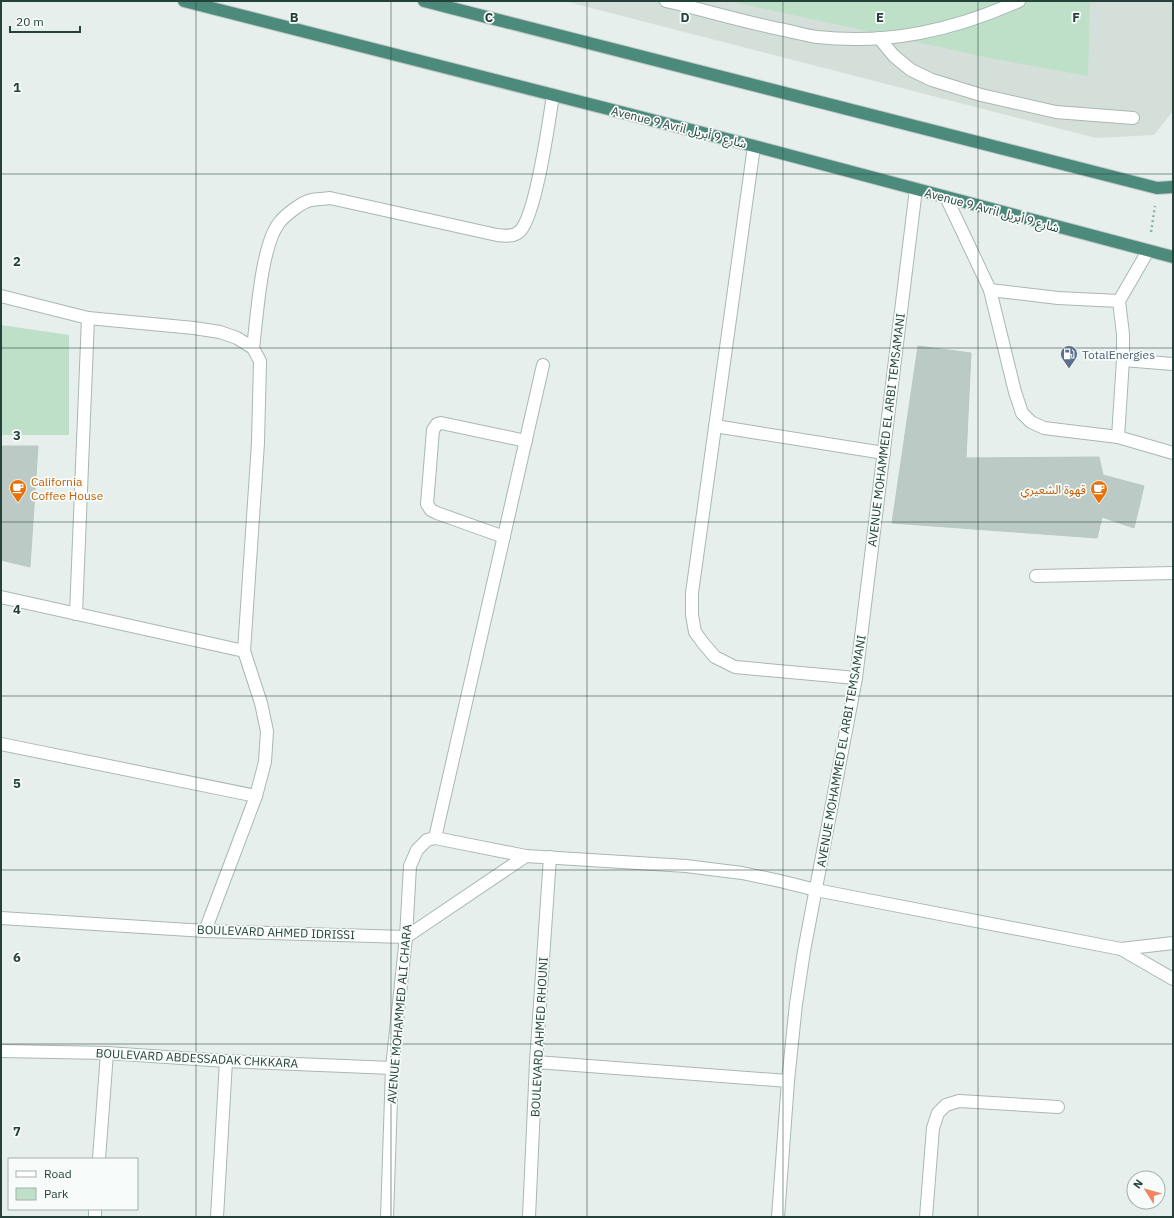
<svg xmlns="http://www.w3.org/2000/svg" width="1174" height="1218" viewBox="0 0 1174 1218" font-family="'IBM Plex Sans','Noto Sans Arabic',sans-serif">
	<rect width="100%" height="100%" fill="#e6efeb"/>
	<!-- built -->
	<path fill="#d4dfda" d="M 564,1 L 1173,1 L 1173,111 L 1154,135 L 1096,138 Z"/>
	<!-- green -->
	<g fill="#bfe0c8">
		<path d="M 729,1 L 1090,1 L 1088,76 L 994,59 Z"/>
		<path d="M 1,325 L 69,335 L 69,435 L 1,435 Z"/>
	</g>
	<!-- building -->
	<g fill="#bbcac4" stroke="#b8c9c2">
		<path d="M 918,346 L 971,353 L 966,458 L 1099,457 L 1103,475 L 1144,486 L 1134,528 L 1102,517 L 1097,538 L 892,523 Z"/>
		<path d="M 1,446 L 38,446 L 30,567 L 1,560 Z"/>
	</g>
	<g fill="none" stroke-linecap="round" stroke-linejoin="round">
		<defs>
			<g id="service">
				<path d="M 666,1 C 704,10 741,21 779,29 C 791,31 804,35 817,37 C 889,45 954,30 1019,1"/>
				<path d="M 879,38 L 894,56 L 911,70 L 932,80 L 981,95 L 1056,112 L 1133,118"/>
				<path d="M 946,197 L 990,290 L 1015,392 L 1022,413 L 1031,422 L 1044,428 L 1118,437 L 1173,453"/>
				<path d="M 990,290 L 1058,298 L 1119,301"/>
				<path d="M 1123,360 L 1173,364"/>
				<path d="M 1118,437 L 1123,360 L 1123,334 L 1119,301 L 1148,251"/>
				<path d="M 1036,576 L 1173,573"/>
			</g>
			<g id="minor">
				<path d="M 754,146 L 692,593 L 692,615 L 695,632 L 703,643 L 715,657 L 735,667 L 856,678"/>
				<path d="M 1,296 L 88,318 L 194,328 L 220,332 L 237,338 L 253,348 L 260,361 L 258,443 L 244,651 L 261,703 L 267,731 L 265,762 L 256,796 L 205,931"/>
				<path d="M 253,348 C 257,317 261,246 279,223 C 285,215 302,202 311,200 C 317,199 324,199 330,198 L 497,235 C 505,236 514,237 520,231 C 536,215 549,121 553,95"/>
				<path d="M 715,426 L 884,453"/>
				<path d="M 504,537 L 437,513 L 431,510 L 427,504 L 433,430 L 437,424 L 441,423 L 526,441"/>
				<path d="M 1,597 L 244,651"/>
				<path d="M 76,614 L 88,318"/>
				<path d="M 1,744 L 256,796"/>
				<path d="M 435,838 L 543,365"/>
				<path d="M 1,918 L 205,931 L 406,937 L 526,856"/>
				<path d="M 1121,949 L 1173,979"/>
				<path d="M 1,1051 L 107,1053 L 226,1061 L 392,1068"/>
				<path d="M 536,1062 L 788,1081"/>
				<path d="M 99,1159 L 107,1053"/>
				<path d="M 95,1217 L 95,1209"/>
				<path d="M 217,1217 L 226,1061"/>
				<path d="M 387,1217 L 392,1068 L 406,937 L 410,866 L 417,850 L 427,840 L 435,838 L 526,856 L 686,866 L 742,873 L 780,881 L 816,890 L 1121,949 L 1173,943"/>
				<path d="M 529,1217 L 536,1062 L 550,857"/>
				<path d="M 778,1217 L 788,1081 L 796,1004 L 804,951 L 856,678 L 916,189"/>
				<path d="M 926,1217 L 933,1128 L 938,1113 L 946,1105 L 959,1101 L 1058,1107"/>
			</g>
			<g id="trunk">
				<path d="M 184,1 L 754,146 L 1173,257"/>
				<path d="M 424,1 L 1157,188 L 1173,187"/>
			</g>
		</defs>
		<!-- service casing -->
		<use href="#service" stroke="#a8b8b2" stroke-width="14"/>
		<!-- minor casing -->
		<use href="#minor" stroke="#a8b8b2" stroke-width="14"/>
		<!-- trunk casing -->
		<use href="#trunk" stroke="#c2cac8" stroke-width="14"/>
		<!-- path -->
		<path stroke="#86b3a5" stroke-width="2.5" stroke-dasharray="2 3" stroke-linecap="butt" d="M 1151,232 L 1155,206"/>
		<!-- service -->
		<use href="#service" stroke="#fff" stroke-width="12"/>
		<!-- minor -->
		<use href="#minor" stroke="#fff" stroke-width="12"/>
		<!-- trunk -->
		<use href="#trunk" stroke="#4c8a7c" stroke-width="12"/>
	</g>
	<!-- grid -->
	<path fill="none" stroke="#24423a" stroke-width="1" stroke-opacity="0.55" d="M 196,1 L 196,1217M 391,1 L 391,1217M 587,1 L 587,1217M 783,1 L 783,1217M 978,1 L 978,1217M 1,174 L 1173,174M 1,348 L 1173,348M 1,522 L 1173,522M 1,696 L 1173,696M 1,870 L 1173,870M 1,1044 L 1173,1044"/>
	<!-- icons -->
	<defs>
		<symbol id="fuel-pin" viewBox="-11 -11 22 30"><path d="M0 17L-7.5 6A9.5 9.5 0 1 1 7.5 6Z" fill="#5c6f8a" stroke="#f7fbf9"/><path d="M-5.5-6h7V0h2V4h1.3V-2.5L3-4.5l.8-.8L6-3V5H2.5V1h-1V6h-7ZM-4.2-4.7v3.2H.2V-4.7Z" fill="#fff"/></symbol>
		<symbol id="cafe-pin" viewBox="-11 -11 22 30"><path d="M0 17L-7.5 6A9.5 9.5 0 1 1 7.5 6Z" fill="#e8710a" stroke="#f7fbf9"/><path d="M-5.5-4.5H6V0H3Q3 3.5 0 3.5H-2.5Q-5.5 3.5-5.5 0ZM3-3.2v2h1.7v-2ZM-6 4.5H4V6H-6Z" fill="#fff"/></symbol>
	</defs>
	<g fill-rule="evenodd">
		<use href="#fuel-pin" x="1059" y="344" width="20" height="27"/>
		<use href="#cafe-pin" x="8" y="478" width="20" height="27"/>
		<use href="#cafe-pin" x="1089" y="479" width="20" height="27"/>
	</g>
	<g text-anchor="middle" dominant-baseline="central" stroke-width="3.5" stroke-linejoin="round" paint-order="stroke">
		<!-- street labels -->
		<g font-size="12" fill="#24423a" stroke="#f7fbf9">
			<text transform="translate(679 127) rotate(14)">Avenue 9 Avril شارع 9 أبريل</text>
			<text transform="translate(992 210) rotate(15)">Avenue 9 Avril شارع 9 أبريل</text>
			<text transform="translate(886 430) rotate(-83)">AVENUE MOHAMMED EL ARBI TEMSAMANI</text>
			<text transform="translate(841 751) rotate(-80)">AVENUE MOHAMMED EL ARBI TEMSAMANI</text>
			<text transform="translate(276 932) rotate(2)">BOULEVARD AHMED IDRISSI</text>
			<text transform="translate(399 1014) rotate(-85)">AVENUE MOHAMMED ALI CHARA</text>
			<text transform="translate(539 1037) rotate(-87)">BOULEVARD AHMED RHOUNI</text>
			<text transform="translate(197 1058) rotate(3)">BOULEVARD ABDESSADAK CHKKARA</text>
		</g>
		<!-- service labels -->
		<g font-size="12" fill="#4e5e75" stroke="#f7fbf9" text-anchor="start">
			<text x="1082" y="354">TotalEnergies</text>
		</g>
		<!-- food labels -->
		<g font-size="12" fill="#c56008" stroke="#f7fbf9" text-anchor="start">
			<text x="31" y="481">California<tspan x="31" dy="14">Coffee House</tspan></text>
			<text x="1086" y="489" text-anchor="end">قهوة الشعيري</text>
		</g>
	</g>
	<g font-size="13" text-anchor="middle" font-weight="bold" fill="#24423a" stroke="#f7fbf9" stroke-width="3.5" stroke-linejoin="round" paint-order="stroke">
		<text x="294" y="22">B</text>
		<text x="489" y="22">C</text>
		<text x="685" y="22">D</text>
		<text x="880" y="22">E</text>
		<text x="1076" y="22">F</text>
		<text x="17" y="92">1</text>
		<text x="17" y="266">2</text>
		<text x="17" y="440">3</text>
		<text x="17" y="614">4</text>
		<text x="17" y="788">5</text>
		<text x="17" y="962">6</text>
		<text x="17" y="1136">7</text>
	</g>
	<!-- border -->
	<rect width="1174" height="1218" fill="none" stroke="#24423a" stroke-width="4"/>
	<!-- legend -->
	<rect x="8" y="1158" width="130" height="52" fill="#f7fbf9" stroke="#a3b1ad"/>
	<rect x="16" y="1171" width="20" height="6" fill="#ffffff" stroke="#a3b1ad"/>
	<text x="44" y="1178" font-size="12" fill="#24423a">Road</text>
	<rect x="16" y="1188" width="20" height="12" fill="#bfe0c8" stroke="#a3b1ad"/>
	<text x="44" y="1198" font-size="12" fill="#24423a">Park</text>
	<!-- north arrow -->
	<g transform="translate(1146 1190) rotate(307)"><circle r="19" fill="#f7fbf9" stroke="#a3b1ad"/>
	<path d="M0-3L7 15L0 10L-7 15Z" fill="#f4845f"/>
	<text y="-6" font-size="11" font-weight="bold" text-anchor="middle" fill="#24423a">N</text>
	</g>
	<!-- scale -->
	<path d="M10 26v6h70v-6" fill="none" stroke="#24423a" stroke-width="2"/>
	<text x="16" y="26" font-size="12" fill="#24423a" stroke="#f7fbf9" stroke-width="3" paint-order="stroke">20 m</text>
</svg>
